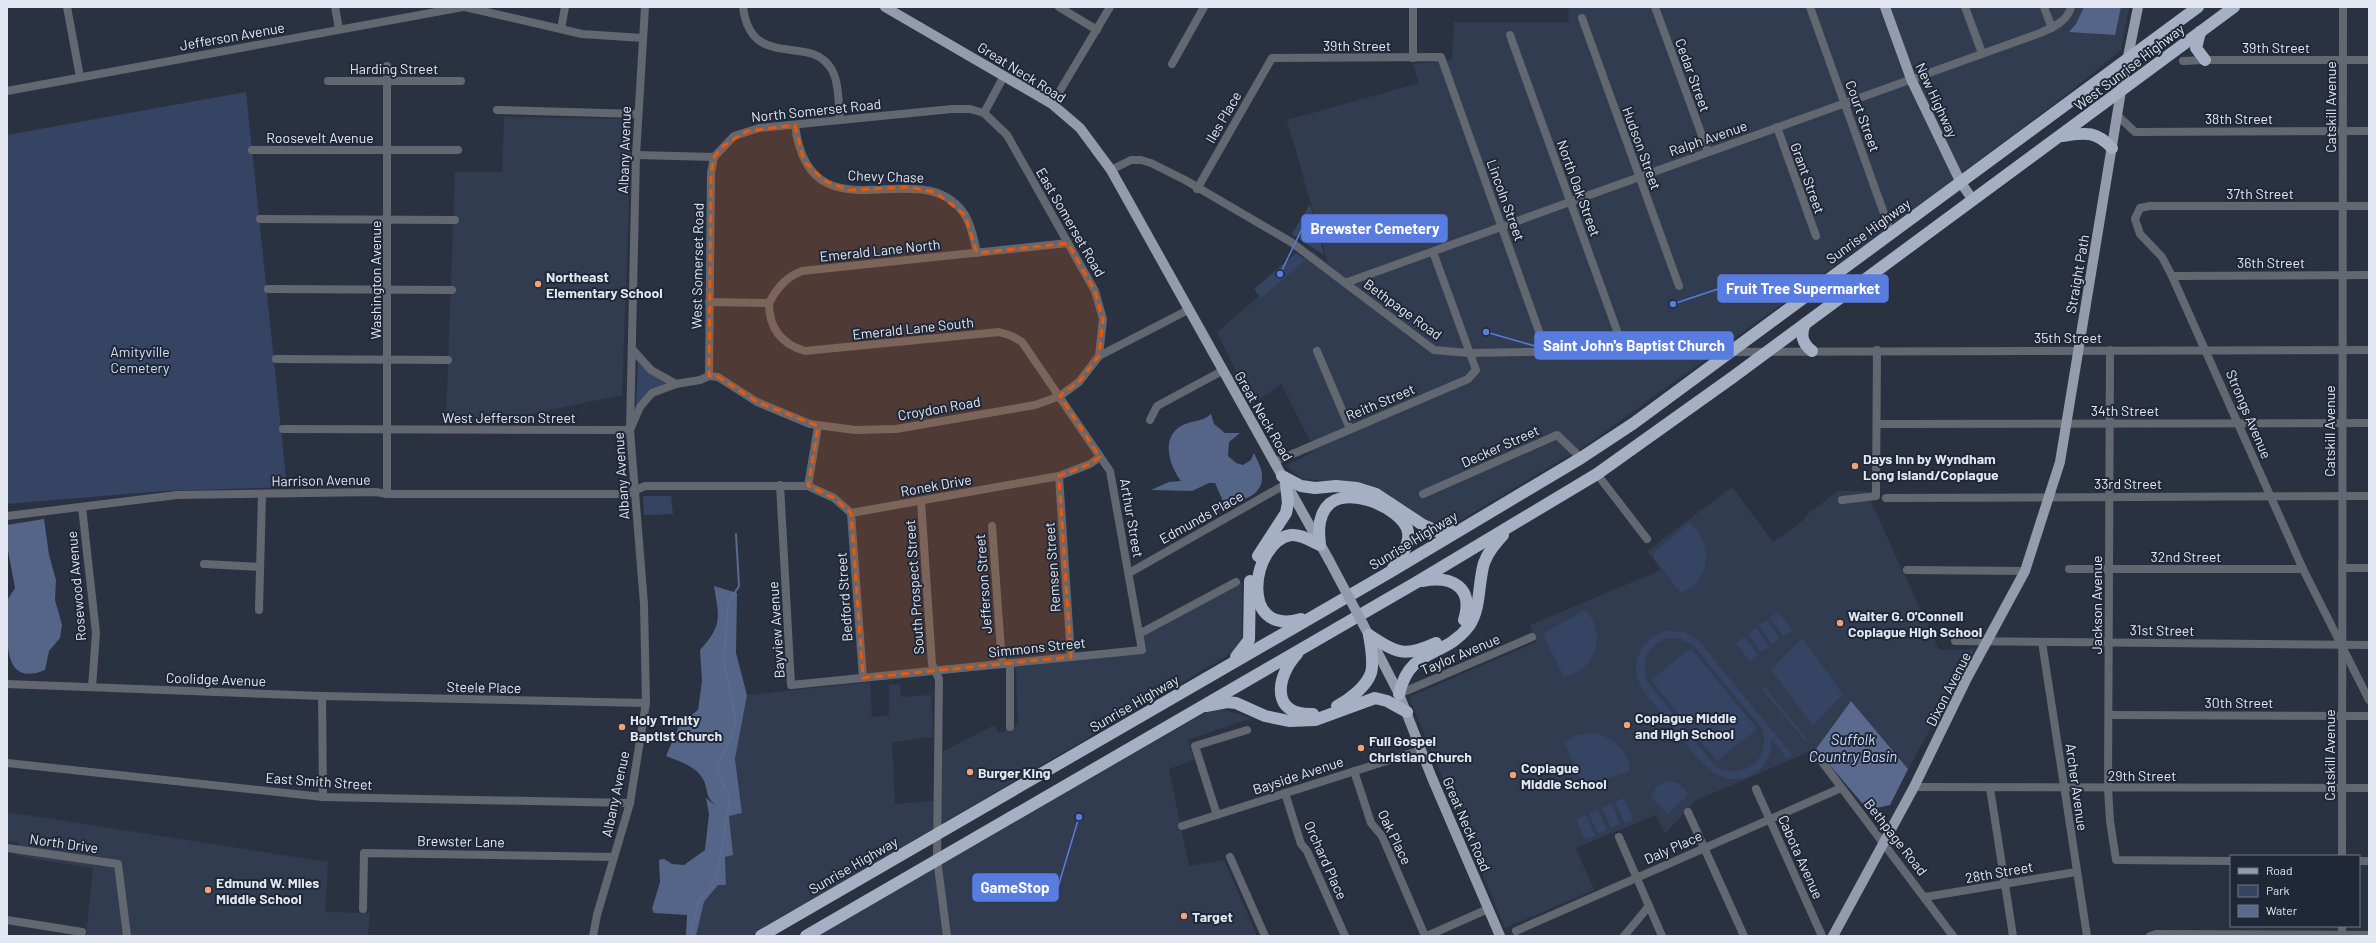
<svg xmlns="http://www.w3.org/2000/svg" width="2376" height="943" viewBox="0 0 2376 943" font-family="Barlow,sans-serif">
	<rect width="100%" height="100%" fill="#2a3242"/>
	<!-- built -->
	<g fill="#313c51">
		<path d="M 1568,7 L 2129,7 L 2121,50 L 2071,91 L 1916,207 L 1591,442 L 1453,525 L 1438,527 L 1367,484 L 1302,479 L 1286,466 L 1313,452 L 1310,441 L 1281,384 L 1252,404 L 1217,332 L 1312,251 L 1328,263 L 1287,120 L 1419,83 L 1413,64 L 1452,59 L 1454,22 L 1569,22 Z"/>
		<path d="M 504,117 L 632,119 L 622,395 L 489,423 L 446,419 L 455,172 L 502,172 Z"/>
		<path d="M 1732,487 L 1773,542 L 1805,519 L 1804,517 L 1838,491 L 1866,491 L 1939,650 L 1975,649 L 1908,769 L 1851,701 L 1816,749 L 1695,801 L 1665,834 L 1656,815 L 1576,848 L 1594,890 L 1505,928 L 1409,697 L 1536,642 L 1530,625 L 1661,570 L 1647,551 Z"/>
		<path d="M 1242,582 L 1242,647 L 751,936 L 696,936 L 704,902 L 718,885 L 726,885 L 725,857 L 732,855 L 729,815 L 742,813 L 735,759 L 747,695 L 870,682 L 872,717 L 889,715 L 889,685 L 900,684 L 901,697 L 931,695 L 933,737 L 892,742 L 895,804 L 941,800 L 942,752 L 994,725 L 999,733 L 1018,725 L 1016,667 L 1144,653 L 1141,635 Z"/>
		<path d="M 1215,707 L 1252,718 L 1188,740 L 1194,760 L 1169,769 L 1189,866 L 1224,860 L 1257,936 L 816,936 Z"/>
		<path d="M 7,812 L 328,862 L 325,912 L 370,913 L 368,936 L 86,936 L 93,868 L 17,856 L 18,842 L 7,841 Z"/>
	</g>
	<!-- green -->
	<g fill="#364464" fill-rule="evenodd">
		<path d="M 246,92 L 287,487 L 163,491 L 7,504 L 7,135 Z"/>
		<path d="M 1310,204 L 1324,255 L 1292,234 Z"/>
		<path d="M 1296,253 L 1306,260 L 1261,298 L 1254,289 Z"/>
		<path d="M 638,362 L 650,374 L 666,383 L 651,390 L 636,407 Z"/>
		<path d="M 645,496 L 671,496 L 673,514 L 644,515 L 643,498 Z"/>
		<path d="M 1689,523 C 1715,543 1711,580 1681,593 L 1654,558 L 1654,552 Z"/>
		<path d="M 1585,610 C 1608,634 1596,670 1564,677 L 1544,637 L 1546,632 Z"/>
		<path d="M 1778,612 L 1792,630 L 1783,636 L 1770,618 Z"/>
		<path d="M 1767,620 L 1780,638 L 1772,644 L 1759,626 Z"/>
		<path d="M 1756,628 L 1769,646 L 1761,652 L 1748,634 Z"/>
		<path d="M 1666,631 L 1684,632 L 1699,641 L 1792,755 L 1787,759 L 1771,738 C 1773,750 1768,763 1758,771 C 1747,780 1731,782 1718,775 C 1700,767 1658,708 1643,690 C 1628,667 1639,639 1666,631 ZM 1669,638 L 1679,638 L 1693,645 L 1763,730 C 1771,759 1743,781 1716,767 L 1648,683 C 1639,663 1648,644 1669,638 Z"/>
		<path d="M 1744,637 L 1758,655 L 1750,661 L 1736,643 Z"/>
		<path d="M 1802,638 L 1843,694 L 1813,726 L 1771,670 Z"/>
		<path d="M 1691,648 L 1757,729 L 1717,761 L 1651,680 Z"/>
		<path d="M 1766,687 L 1770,694 L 1808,740 L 1806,741 L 1766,694 L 1763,689 Z"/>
		<path d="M 1592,733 C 1613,736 1628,750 1630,771 L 1588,786 L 1582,784 L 1565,743 L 1575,736 Z"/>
		<path d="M 1668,781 L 1680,784 L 1688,794 L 1668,815 L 1651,797 L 1657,786 Z"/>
		<path d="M 1624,798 L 1633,819 L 1624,823 L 1615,802 Z"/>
		<path d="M 1612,804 L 1620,824 L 1611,828 L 1602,808 Z"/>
		<path d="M 1598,810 L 1607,830 L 1598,834 L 1589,813 Z"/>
		<path d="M 1586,815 L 1595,836 L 1585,840 L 1576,819 Z"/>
	</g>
	<!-- forest -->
	<g fill="#546587">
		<path d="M 2084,7 L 2121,7 L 2115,35 L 2069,32 L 2076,24 Z"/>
		<path d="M 1211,414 L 1214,424 L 1225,433 L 1240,433 L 1229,442 L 1228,456 L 1236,463 L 1243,465 L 1251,460 L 1254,453 C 1257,460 1262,468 1262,476 C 1263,497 1239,503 1223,501 L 1215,483 L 1209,483 L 1192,491 L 1151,490 L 1169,482 L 1181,481 C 1169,465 1160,436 1183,425 C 1193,420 1202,422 1211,414 Z"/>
		<path d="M 44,519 L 49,555 L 56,580 L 55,600 L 62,625 L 60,638 L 49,651 L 45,670 C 9,685 7,653 7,626 C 7,619 5,607 7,601 C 9,596 13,592 15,588 L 7,545 L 7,525 Z"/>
		<path d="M 714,586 L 737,593 L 736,653 L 747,695 L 735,759 L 742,813 L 729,816 L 733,855 L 725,857 L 726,885 L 718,885 L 704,902 L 696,936 L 686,936 L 687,915 L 654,913 L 652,909 L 660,882 L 659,860 L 664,859 L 672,864 L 684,865 L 705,850 L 709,814 L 706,798 L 716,806 C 705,795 709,794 704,781 C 697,766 680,762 666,756 L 680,724 L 698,710 L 702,681 L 700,650 C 723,625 719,617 714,586 Z"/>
	</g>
	<!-- water -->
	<path fill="#5a6a8e" d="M 1851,701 L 1908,769 L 1890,805 L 1868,810 L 1816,749 Z"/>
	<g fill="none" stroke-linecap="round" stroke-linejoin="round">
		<!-- stream -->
		<path stroke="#5a6a8e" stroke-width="2" d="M 690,936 L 698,902 L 708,891 L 718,870 L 729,804 L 729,797 L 718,772 L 718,764 L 734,731 L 735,718 L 724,661 L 728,603 L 739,586 L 736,534"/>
		<!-- minor -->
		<g stroke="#636770" stroke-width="8">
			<path d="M 67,7 L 80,77"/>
			<path d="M 335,7 L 339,29"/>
			<path d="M 465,7 L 582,34 L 643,38"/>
			<path d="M 743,7 C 751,71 808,34 830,67 C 840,81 838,104 840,120"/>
			<path d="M 1059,7 L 1097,30"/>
			<path d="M 1413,7 L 1413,58"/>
			<path d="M 1655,7 L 1708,152"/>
			<path d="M 1810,7 L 1891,233"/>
			<path d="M 1965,7 L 1982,53"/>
			<path d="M 2044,7 L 2052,28"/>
			<path d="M 1582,18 L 1679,286"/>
			<path d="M 561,29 L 565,7"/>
			<path d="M 1510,35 L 1624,350"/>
			<path d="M 2183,61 L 2205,60 L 2369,60"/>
			<path d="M 1172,64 L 1204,7"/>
			<path d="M 328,81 L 461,81"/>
			<path d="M 7,91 L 463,7"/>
			<path d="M 1052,104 L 1110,7"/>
			<path d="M 497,110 L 638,114"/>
			<path d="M 984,113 L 1004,76"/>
			<path d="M 2117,115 L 2135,132 L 2369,131"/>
			<path d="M 795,125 C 810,245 922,148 965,215 C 972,226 974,240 977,253"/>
			<path d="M 1777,127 L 1816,236"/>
			<path d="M 252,150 L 458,150"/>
			<path d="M 636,155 L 714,157 L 734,136 L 759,128 L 952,109 L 970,109 L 984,113 L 1007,135 L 1095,291 L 1103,319 L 1099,356"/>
			<path d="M 1111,170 L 1131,160 L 1141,160 L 1151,163 L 1185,180 L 1291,242 L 1434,350 L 1469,353 L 1624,350 L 1730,352 L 2369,350"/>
			<path d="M 1197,189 L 1272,58 L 1441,57 L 1546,351"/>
			<path d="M 2369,206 L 2150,206 L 2140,208 L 2135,219 L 2140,234 L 2162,257 L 2172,276 L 2303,569 L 2369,700"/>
			<path d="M 260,219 L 455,220"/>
			<path d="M 2172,276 L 2369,275"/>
			<path d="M 1345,283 L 2040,33 C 2052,28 2068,21 2071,7"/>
			<path d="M 268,289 L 452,290"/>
			<path d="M 709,302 L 769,303 C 777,288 786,277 802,271 L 1068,243"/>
			<path d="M 769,303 C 769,328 781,344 805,351 L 999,332 L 1012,336 L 1022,342 L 1110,471 L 1142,650 L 791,685 L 780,485"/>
			<path d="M 632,349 L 651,370 L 676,384"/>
			<path d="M 2110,350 L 2108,788 L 2110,821 L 2116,860 L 2231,861"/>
			<path d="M 1317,351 L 1350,429"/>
			<path d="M 276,359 L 448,360"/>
			<path d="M 709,376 L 711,173 L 714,157"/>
			<path d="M 1150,420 L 1157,406 L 1222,371"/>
			<path d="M 1882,424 L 2369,423"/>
			<path d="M 283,429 L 630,430 L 640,407 L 652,393 L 676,384 L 700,380 L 709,376 L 718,377 L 757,402 L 810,424 L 855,430 L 896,429 L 1035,405 L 1060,396 L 1079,382 L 1099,356 L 1188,310"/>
			<path d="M 1274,462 L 1468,379 L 1476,370 L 1433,252"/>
			<path d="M 1597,474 L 1647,539"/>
			<path d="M 1059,476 L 1071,657"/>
			<path d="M 808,486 L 818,426"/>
			<path d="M 387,494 L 387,66"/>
			<path d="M 1423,494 L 1557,435 L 1581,458"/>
			<path d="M 1886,498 L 2369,496"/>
			<path d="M 1842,500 L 1876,496 L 1877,350"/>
			<path d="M 921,501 L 932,664 L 939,679 L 937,859 L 947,936"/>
			<path d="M 82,507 L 96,633 L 92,687"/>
			<path d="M 851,513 L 863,678"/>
			<path d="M 7,516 L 177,495 L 376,492 L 387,494 L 627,494 L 645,486 L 808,486 L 834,498 L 851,513 L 1059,476 L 1090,464 L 1100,457"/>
			<path d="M 992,526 L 1002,664"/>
			<path d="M 204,564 L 260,567"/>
			<path d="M 2342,568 L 2369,568"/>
			<path d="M 2069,569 L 2303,569"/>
			<path d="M 1907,570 L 2025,571"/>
			<path d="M 1129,573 L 1286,484"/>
			<path d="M 259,610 L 262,494"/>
			<path d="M 1139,634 L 1236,582"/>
			<path d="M 1955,641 L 2369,645"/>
			<path d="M 2042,642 L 2087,936"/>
			<path d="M 7,684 L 322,696 L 646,703"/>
			<path d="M 1399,694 L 1532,637"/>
			<path d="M 322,696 L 323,797"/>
			<path d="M 2109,715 L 2369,716"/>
			<path d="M 1010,727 L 1010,663"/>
			<path d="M 1817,755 L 1953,936"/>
			<path d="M 7,763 L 323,797 L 630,803"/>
			<path d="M 1354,771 L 1371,823 L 1382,836 L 1425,936"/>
			<path d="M 1914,787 L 2369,788"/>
			<path d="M 1990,788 L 2013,936"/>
			<path d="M 1756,789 L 1822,936"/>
			<path d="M 1285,793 L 1301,844 L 1307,851 L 1345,936"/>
			<path d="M 1688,812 L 1744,936"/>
			<path d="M 1217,815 L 1195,746 L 1247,730"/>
			<path d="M 1182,826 L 1421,750"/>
			<path d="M 1619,837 L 1662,936"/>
			<path d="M 7,848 L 118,864 L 127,936"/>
			<path d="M 2342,856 L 2343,7"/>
			<path d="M 1230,857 L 1265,936"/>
			<path d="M 2359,861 L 2369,861"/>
			<path d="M 1925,897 L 2076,872"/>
			<path d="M 363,909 L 364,853 L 614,857"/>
			<path d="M 7,920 L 82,932"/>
			<path d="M 1516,931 L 1841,788"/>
			<path d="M 593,936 L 597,915 L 630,803 L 646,703 L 644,604 L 630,430 L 636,155 L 645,7"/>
			<path d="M 1427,936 L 1488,909"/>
			<path d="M 1624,936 L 1649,906"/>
			<path d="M 2150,936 L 2156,934 L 2369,935"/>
			<path d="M 2342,936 L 2342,926"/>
		</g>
		<!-- major -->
		<g stroke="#939bac" stroke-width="10">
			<path d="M 885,7 L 1052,104 L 1080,128 L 1111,170 L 1329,560"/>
			<path d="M 1885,7 L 1911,79 L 1961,183 L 1973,200"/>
			<path d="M 1363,624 L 1399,694 L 1432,778 L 1500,936"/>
			<path d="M 1833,936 L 1914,787 L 1967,678 L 2025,571 L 2060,462 L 2121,91 L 2138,7"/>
		</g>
		<!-- highway -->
		<g stroke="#a6b0c4" stroke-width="12">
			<path d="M 2200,32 L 2196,48 L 2205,60"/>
			<path d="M 2062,136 C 2085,133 2095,130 2112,148"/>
			<path d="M 1805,324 C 1800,335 1802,343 1812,351"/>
			<path d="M 1282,476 L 1301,486 L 1315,488 L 1336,486 L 1357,488 L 1376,494 L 1423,525 L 1439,532 L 1455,530"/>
			<path d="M 1258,556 L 1286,513 L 1288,503 L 1286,484"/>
			<path d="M 1422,581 C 1453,575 1474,588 1464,620"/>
			<path d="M 1301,619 C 1237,638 1252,541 1291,535 C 1301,534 1311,541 1320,545 C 1319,534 1318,525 1322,515 C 1336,477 1404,508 1408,532 C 1410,545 1400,558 1393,568"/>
			<path d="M 1369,635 C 1397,653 1404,658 1436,643"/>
			<path d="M 1297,654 C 1275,678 1271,716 1313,714"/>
			<path d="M 1236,657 L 1249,640 L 1250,581"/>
			<path d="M 1399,694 C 1410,646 1444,659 1469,626 C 1481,609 1478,583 1484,563 C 1488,552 1495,544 1503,535"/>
			<path d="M 1206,706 L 1227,702 L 1236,703 L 1265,716 L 1289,721 L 1315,720 L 1375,698 L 1387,701 L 1407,712"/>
			<path d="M 1337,706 C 1349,700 1366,687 1371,673 C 1374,662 1371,646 1369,635"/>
			<path d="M 761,936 L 1390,572 L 1581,458 L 1634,423 L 2198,7"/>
			<path d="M 806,936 L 1417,582 L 1597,474 L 1733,377 L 2234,7"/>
		</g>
		<!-- major-bridge -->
		<path stroke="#939bac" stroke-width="10" d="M 1329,560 L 1363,624"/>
	</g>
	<!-- marked area -->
	<path fill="#e8590c" fill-opacity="0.2" stroke="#e8590c" stroke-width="3" stroke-dasharray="8 5" stroke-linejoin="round" d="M 795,125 L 804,161 L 825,181 L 849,190 L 909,187 L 935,192 L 965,215 L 977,253 L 1068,243 L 1095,291 L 1103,319 L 1099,356 L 1079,382 L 1060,396 L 1100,457 L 1090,464 L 1059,476 L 1071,657 L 863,678 L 851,513 L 834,498 L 808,486 L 818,426 L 757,402 L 718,377 L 709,376 L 711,173 L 714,157 L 723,146 L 747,131 Z"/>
	<!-- markers -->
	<g fill="#f0a279" stroke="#202838" stroke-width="1.5">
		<circle cx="538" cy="284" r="4"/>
		<circle cx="1855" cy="466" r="4"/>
		<circle cx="1840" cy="623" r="4"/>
		<circle cx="1627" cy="725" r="4"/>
		<circle cx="622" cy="727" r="4"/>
		<circle cx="1361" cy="748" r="4"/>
		<circle cx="970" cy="772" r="4"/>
		<circle cx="1513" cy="775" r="4"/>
		<circle cx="208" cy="890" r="4"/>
		<circle cx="1184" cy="916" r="4"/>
	</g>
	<g text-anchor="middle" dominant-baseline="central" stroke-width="4" stroke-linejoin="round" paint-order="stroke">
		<!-- street labels -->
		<g font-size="14" fill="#e2e7f2" stroke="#202838">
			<text transform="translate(232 36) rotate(-10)">Jefferson Avenue</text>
			<text x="1357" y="45">39th Street</text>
			<text x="2276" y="47">39th Street</text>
			<text transform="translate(2129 67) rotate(-37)">West Sunrise Highway</text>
			<text x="394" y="68">Harding Street</text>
			<text transform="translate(1022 72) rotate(32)">Great Neck Road</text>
			<text transform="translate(1693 75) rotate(70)">Cedar Street</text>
			<text transform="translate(1937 100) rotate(65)">New Highway</text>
			<text transform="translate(2330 107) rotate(-90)">Catskill Avenue</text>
			<text transform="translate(816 110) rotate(-6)">North Somerset Road</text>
			<text transform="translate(1863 116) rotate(70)">Court Street</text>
			<text transform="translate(1223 117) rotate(-60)">Iles Place</text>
			<text x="2239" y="118">38th Street</text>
			<text x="320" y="137">Roosevelt Avenue</text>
			<text transform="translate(1708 138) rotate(-19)">Ralph Avenue</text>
			<text transform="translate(1642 148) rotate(70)">Hudson Street</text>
			<text transform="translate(624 150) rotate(-88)">Albany Avenue</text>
			<text transform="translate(886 176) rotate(2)">Chevy Chase</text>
			<text transform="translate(1808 178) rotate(70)">Grant Street</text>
			<text transform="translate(1579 188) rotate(70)">North Oak Street</text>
			<text x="2260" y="193">37th Street</text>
			<text transform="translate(1506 200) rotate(70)">Lincoln Street</text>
			<text transform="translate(1071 222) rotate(60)">East Somerset Road</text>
			<text transform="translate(1868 231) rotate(-36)">Sunrise Highway</text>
			<text transform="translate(880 250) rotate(-6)">Emerald Lane North</text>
			<text x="2271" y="262">36th Street</text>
			<text transform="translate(697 266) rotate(-89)">West Somerset Road</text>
			<text transform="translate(2077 274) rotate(-80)">Straight Path</text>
			<text transform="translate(375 280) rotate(-90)">Washington Avenue</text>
			<text transform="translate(1403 309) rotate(36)">Bethpage Road</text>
			<text transform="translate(913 328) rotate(-6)">Emerald Lane South</text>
			<text x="2068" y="337">35th Street</text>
			<text transform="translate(1380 402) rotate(-23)">Reith Street</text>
			<text transform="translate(939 408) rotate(-10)">Croydon Road</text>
			<text x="2125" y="410">34th Street</text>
			<text transform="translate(2249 414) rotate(67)">Strongs Avenue</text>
			<text transform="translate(1264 416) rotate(60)">Great Neck Road</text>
			<text x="509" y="417">West Jefferson Street</text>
			<text transform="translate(2329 431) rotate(-90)">Catskill Avenue</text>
			<text transform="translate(1500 446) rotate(-24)">Decker Street</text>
			<text transform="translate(621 476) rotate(-94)">Albany Avenue</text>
			<text transform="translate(321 480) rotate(-1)">Harrison Avenue</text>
			<text x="2128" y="483">33rd Street</text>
			<text transform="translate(936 485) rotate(-10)">Ronek Drive</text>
			<text transform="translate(1201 517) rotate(-29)">Edmunds Place</text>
			<text transform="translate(1132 518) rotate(80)">Arthur Street</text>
			<text transform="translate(1413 540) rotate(-31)">Sunrise Highway</text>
			<text x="2186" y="556">32nd Street</text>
			<text transform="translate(1052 567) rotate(-94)">Remsen Street</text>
			<text transform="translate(983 584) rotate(-94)">Jefferson Street</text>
			<text transform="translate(76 586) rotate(-95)">Rosewood Avenue</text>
			<text transform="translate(914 587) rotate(-94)">South Prospect Street</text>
			<text transform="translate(844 597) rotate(-94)">Bedford Street</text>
			<text transform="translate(2096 605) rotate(-90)">Jackson Avenue</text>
			<text transform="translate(776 630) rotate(-94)">Bayview Avenue</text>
			<text transform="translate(2162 630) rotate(1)">31st Street</text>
			<text transform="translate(1037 647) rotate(-6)">Simmons Street</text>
			<text transform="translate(1460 654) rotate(-23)">Taylor Avenue</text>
			<text transform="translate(216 679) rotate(2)">Coolidge Avenue</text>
			<text transform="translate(484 687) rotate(1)">Steele Place</text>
			<text transform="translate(1948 689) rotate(-63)">Dixon Avenue</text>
			<text x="2239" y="702">30th Street</text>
			<text transform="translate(1134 703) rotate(-30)">Sunrise Highway</text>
			<text transform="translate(2329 755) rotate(-90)">Catskill Avenue</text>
			<text transform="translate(1298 775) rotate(-18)">Bayside Avenue</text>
			<text x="2142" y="775">29th Street</text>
			<text transform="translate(319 781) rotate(4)">East Smith Street</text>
			<text transform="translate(2077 787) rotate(82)">Archer Avenue</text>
			<text transform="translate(615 794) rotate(-78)">Albany Avenue</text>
			<text transform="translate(1467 824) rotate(67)">Great Neck Road</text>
			<text transform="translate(1395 837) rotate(64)">Oak Place</text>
			<text transform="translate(1896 837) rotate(52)">Bethpage Road</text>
			<text transform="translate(461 841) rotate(1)">Brewster Lane</text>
			<text transform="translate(64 843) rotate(8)">North Drive</text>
			<text transform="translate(1673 847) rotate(-24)">Daly Place</text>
			<text transform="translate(1801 857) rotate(66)">Cabota Avenue</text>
			<text transform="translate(1326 860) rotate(66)">Orchard Place</text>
			<text transform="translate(853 865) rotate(-30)">Sunrise Highway</text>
			<text transform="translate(1999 872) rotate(-10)">28th Street</text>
		</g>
		<!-- poi labels -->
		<g font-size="14" font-weight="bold" fill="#e2e7f2" stroke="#202838" text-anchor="start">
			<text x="546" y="276">Northeast<tspan x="546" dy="16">Elementary School</tspan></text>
			<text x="1863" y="458">Days Inn by Wyndham<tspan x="1863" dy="16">Long Island/Copiague</tspan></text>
			<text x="1848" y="615">Walter G. O'Connell<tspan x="1848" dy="16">Copiague High School</tspan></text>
			<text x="1635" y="717">Copiague Middle<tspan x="1635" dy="16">and High School</tspan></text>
			<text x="630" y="719">Holy Trinity<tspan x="630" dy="16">Baptist Church</tspan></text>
			<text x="1369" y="740">Full Gospel<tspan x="1369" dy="16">Christian Church</tspan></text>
			<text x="1521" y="767">Copiague<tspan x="1521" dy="16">Middle School</tspan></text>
			<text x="978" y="772">Burger King</text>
			<text x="216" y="882">Edmund W. Miles<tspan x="216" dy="16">Middle School</tspan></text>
			<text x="1192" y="916">Target</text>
		</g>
		<!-- park labels -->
		<g font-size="14" fill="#d1ddf5" stroke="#202838">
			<text x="140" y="351">Amityville<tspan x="140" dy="16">Cemetery</tspan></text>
		</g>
		<!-- water labels -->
		<g font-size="15" font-style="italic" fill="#c8dafe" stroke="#202838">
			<text x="1853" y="739">Suffolk<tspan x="1853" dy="17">Country Basin</tspan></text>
		</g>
	</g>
	<!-- callouts -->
	<path fill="none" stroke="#587ce0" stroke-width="1.5" d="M1280 274L1302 229M1673 304L1718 289M1486 332L1535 346M1079 817L1058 887"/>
	<g fill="#587ce0" stroke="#202838" stroke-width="1.5">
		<circle cx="1280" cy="274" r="4"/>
		<circle cx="1673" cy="304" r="4"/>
		<circle cx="1486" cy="332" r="4"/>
		<circle cx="1079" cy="817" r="4"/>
	</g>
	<g fill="#587ce0" stroke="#587ce0" stroke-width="1.5">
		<rect x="1302" y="215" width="145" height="27" rx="4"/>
		<rect x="1718" y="275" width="170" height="27" rx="4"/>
		<rect x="1535" y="332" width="198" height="27" rx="4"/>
		<rect x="973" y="874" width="85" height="27" rx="4"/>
	</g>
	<g font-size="15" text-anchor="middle" font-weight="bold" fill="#fff">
		<text x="1375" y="234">Brewster Cemetery</text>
		<text x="1803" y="294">Fruit Tree Supermarket</text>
		<text x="1634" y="351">Saint John's Baptist Church</text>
		<text x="1015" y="893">GameStop</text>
	</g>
	<!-- border -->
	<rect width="2376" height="943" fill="none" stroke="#e2e7f2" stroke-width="16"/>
	<!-- legend -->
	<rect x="2230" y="855" width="130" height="72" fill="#202838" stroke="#6e7482"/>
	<rect x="2238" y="868" width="20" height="6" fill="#939bac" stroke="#6e7482"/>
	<text x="2266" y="875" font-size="12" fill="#e2e7f2">Road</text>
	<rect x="2238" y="885" width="20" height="12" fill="#364464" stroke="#6e7482"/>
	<text x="2266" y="895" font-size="12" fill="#e2e7f2">Park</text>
	<rect x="2238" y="905" width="20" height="12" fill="#5a6a8e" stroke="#6e7482"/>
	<text x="2266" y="915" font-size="12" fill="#e2e7f2">Water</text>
</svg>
